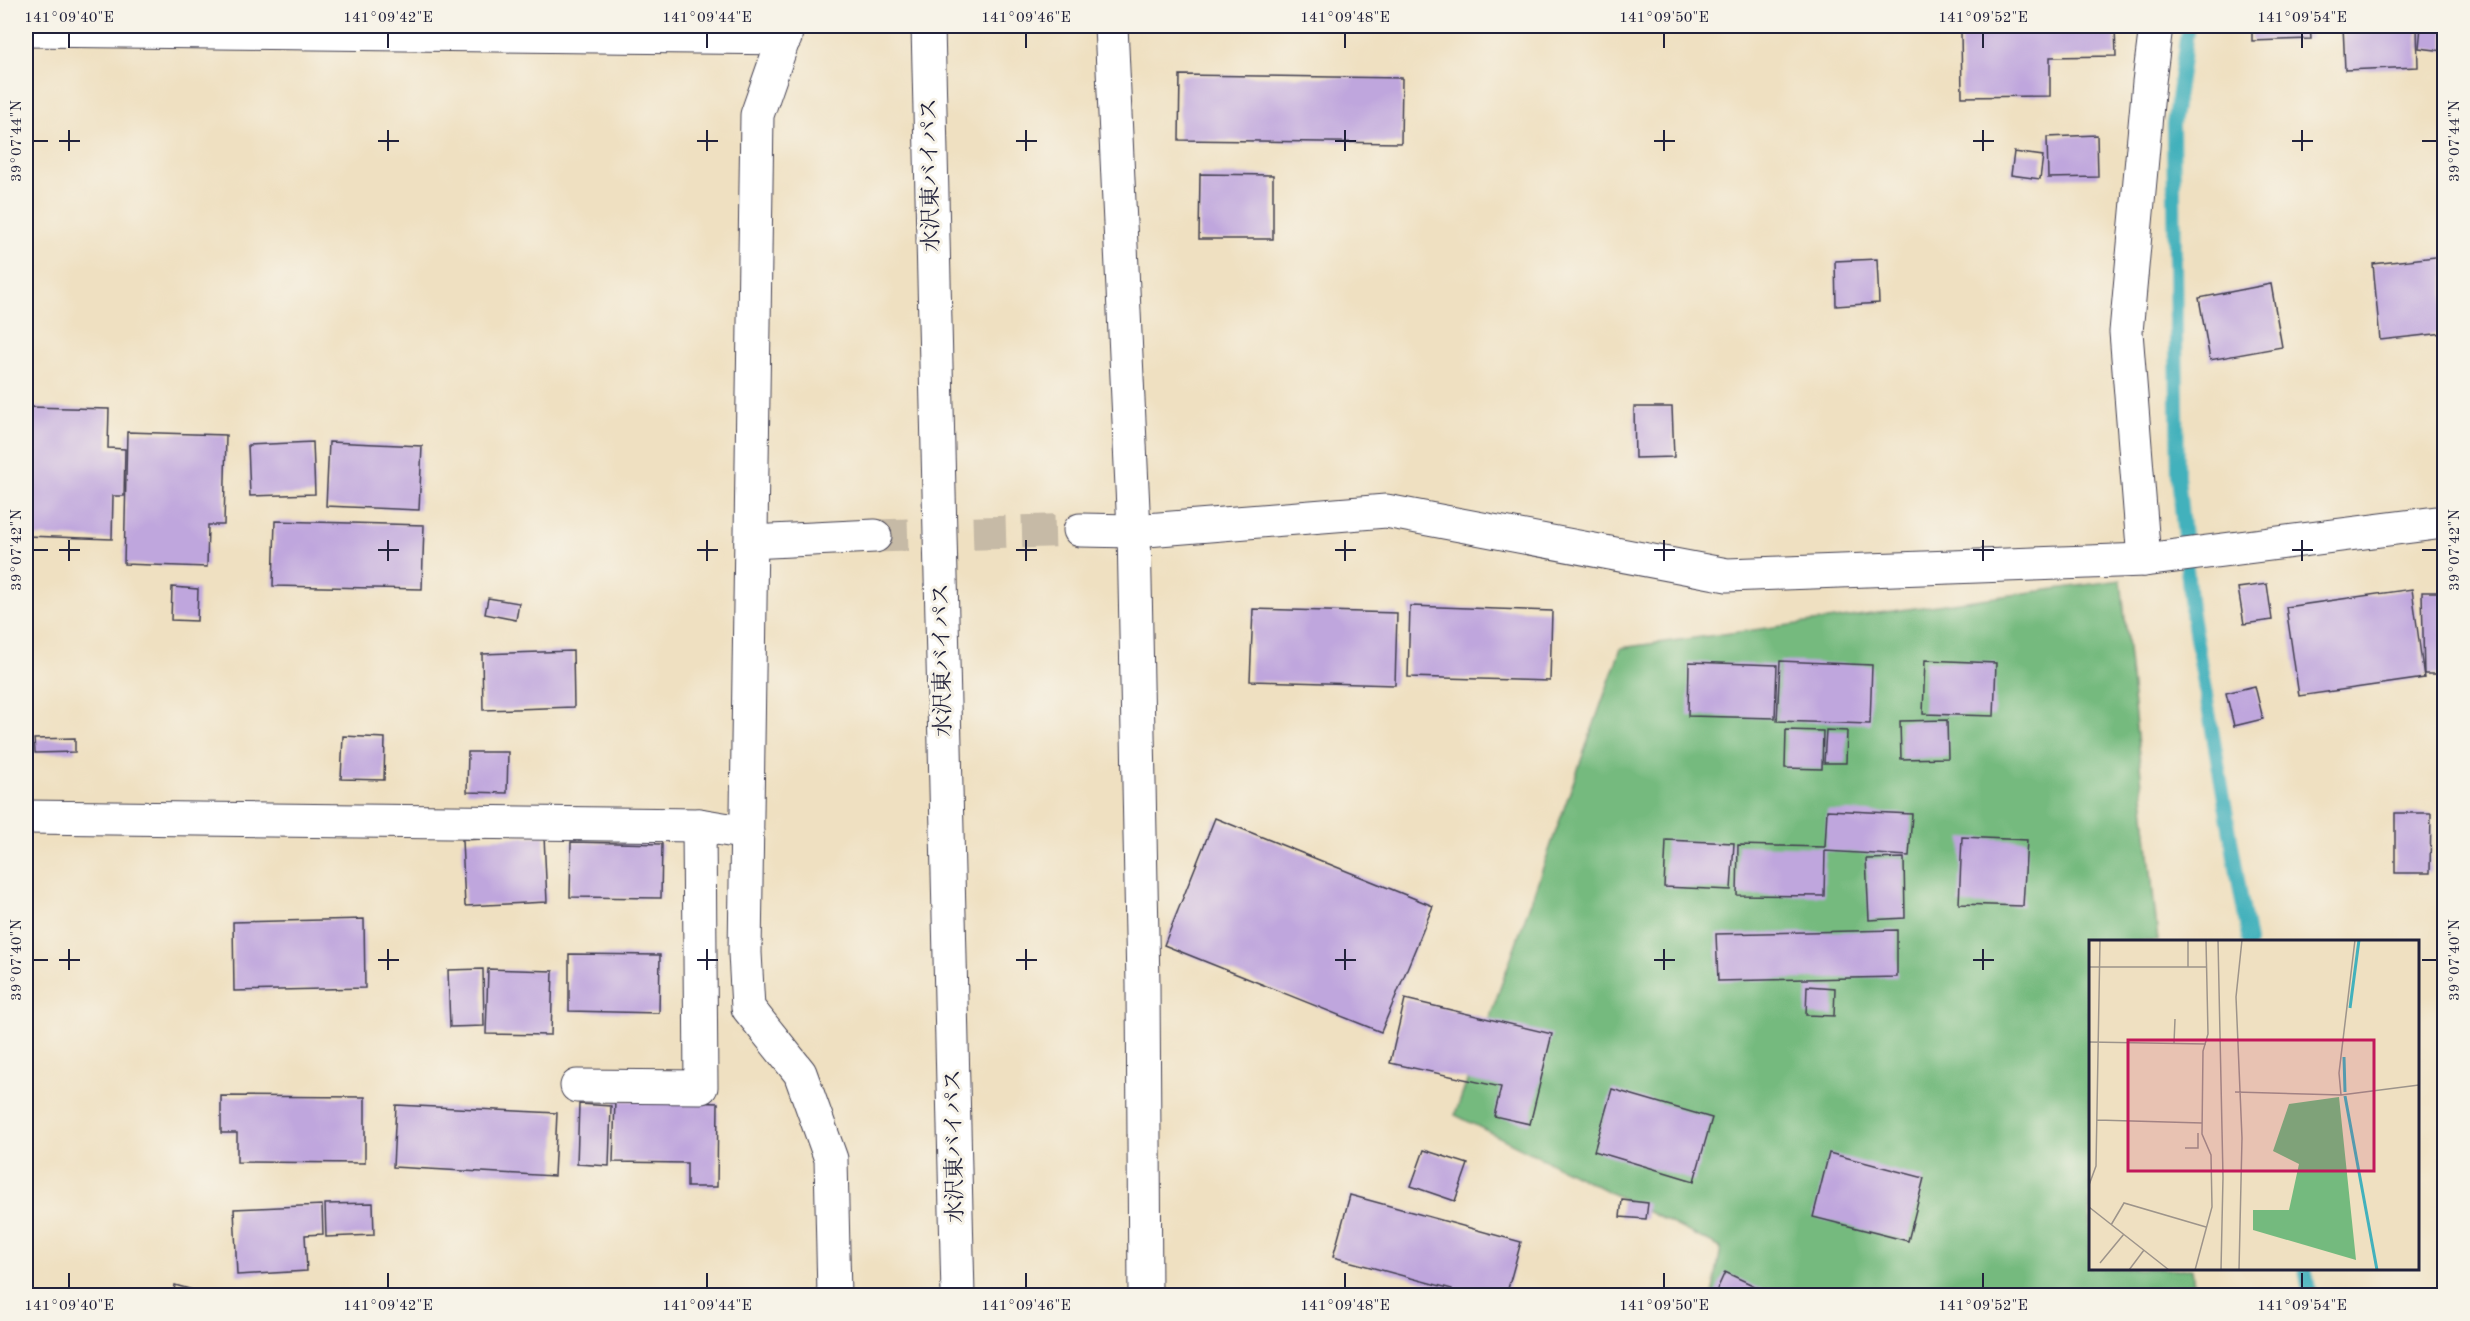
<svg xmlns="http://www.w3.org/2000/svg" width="2470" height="1321" viewBox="0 0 2470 1321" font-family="'Old Standard TT','Noto Serif JP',serif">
	<rect width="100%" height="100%" fill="#f7f3e8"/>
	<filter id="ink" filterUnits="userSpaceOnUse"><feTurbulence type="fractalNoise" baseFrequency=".0167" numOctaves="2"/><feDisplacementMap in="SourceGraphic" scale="12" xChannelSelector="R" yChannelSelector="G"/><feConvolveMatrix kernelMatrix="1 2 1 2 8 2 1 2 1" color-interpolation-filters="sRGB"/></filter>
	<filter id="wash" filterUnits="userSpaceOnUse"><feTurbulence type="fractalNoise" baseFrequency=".008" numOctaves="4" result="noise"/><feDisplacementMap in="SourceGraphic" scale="24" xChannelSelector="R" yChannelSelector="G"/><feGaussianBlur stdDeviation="1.35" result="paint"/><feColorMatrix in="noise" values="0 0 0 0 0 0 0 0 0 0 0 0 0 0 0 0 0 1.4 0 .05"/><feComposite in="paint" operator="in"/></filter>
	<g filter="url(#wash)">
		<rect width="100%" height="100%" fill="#efe0c1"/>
		<!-- forest -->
		<path fill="#74ba7e" stroke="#4b6e5c" stroke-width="1.5" d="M 2121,580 L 2158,941 L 2090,942 L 2090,1268 L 2192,1269 L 2195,1295 L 1712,1295 L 1721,1248 L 1455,1115 L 1621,648 Z"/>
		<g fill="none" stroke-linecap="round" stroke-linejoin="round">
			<!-- stream -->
			<g stroke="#42b1bc" stroke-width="14">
				<path d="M 2188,26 L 2173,125 L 2178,476 L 2191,609 L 2249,942"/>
				<path d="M 2305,1268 L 2310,1296"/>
			</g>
		</g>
		<g id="blocks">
			<!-- building -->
			<g fill="#bfa6dd">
				<path d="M 2040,26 L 2115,26 L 2116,56 L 2050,57 L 2050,96 L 1962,97 L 1961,31 L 2040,31 Z"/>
				<path d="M 2252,26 L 2310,26 L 2311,39 L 2252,41 Z"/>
				<path d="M 2343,26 L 2417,26 L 2418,67 L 2345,70 Z"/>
				<path d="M 2421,26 L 2444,26 L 2444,51 L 2419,48 Z"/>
				<path d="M 1180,75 L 1402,78 L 1401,143 L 1179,140 Z"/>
				<path d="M 2097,135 L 2098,177 L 2048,178 L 2047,137 Z"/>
				<path d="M 2014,152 L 2043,156 L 2040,179 L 2011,175 Z"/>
				<path d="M 1200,174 L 1273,175 L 1273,239 L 1199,239 Z"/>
				<path d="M 2444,256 L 2444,333 L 2380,340 L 2373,264 Z"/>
				<path d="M 1877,259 L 1879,303 L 1836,306 L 1835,261 Z"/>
				<path d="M 2271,284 L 2282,347 L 2210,360 L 2199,298 Z"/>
				<path d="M 29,407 L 109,409 L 108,448 L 125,449 L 124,496 L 113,496 L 112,539 L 26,536 L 26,443 L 28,443 Z"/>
				<path d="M 1634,407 L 1672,407 L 1674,457 L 1635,458 Z"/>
				<path d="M 127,432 L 226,435 L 224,525 L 208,525 L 207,567 L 124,564 Z"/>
				<path d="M 313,442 L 315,494 L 250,496 L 248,445 Z"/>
				<path d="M 329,442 L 422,446 L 419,510 L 326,506 Z"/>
				<path d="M 275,521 L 424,525 L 422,589 L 273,586 Z"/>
				<path d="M 2267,584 L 2272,620 L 2244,624 L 2238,588 Z"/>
				<path d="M 172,587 L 198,589 L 197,621 L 171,620 Z"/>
				<path d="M 2412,589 L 2424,678 L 2299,696 L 2286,607 Z"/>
				<path d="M 2422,592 L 2444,592 L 2444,674 L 2424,674 Z"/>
				<path d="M 488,598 L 519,603 L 516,620 L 485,614 Z"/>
				<path d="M 1410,606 L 1552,611 L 1550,681 L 1408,677 Z"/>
				<path d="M 1253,609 L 1397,613 L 1395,685 L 1250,681 Z"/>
				<path d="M 573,651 L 574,707 L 483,710 L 482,654 Z"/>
				<path d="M 1925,660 L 1996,663 L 1994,716 L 1923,714 Z"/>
				<path d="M 1780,661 L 1872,665 L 1870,724 L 1777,721 Z"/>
				<path d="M 1689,662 L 1777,665 L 1775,718 L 1688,716 Z"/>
				<path d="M 2255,686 L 2263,719 L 2234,726 L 2226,693 Z"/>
				<path d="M 1947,720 L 1948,758 L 1901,759 L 1900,721 Z"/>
				<path d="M 1786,730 L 1823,731 L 1822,769 L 1785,768 Z"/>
				<path d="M 1826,730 L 1847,731 L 1846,763 L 1824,763 Z"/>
				<path d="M 343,736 L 385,738 L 384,780 L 341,779 Z"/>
				<path d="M 75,738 L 75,752 L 35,753 L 34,739 Z"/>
				<path d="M 468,752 L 508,752 L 507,793 L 467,792 Z"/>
				<path d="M 1827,810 L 1912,814 L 1909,856 L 1825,851 L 1824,896 L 1737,895 L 1738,845 L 1825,847 Z"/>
				<path d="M 2395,813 L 2431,813 L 2430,873 L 2395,873 Z"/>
				<path d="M 1215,818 L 1433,906 L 1381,1032 L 1164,945 Z"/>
				<path d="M 544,836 L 547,902 L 465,906 L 462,840 Z"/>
				<path d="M 1962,837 L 2027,840 L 2023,906 L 1959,904 Z"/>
				<path d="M 1666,840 L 1734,843 L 1731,890 L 1664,887 Z"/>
				<path d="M 571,842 L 662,844 L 661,898 L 570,897 Z"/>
				<path d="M 1904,858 L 1905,918 L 1869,920 L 1866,859 Z"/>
				<path d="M 364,919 L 365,988 L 234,991 L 233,922 Z"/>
				<path d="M 1897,930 L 1897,977 L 1718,981 L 1716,934 Z"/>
				<path d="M 569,954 L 660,955 L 659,1013 L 569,1011 Z"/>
				<path d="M 483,969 L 484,1026 L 450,1027 L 448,970 Z"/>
				<path d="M 488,969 L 553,971 L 551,1035 L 486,1034 Z"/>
				<path d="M 1807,986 L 1835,988 L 1834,1016 L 1806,1015 Z"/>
				<path d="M 1405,999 L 1552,1034 L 1530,1124 L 1494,1116 L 1501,1087 L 1390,1063 Z"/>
				<path d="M 1612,1089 L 1712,1118 L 1694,1181 L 1594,1151 Z"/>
				<path d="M 221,1096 L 365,1097 L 365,1163 L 237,1162 L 237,1133 L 221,1133 Z"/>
				<path d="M 615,1100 L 718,1103 L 717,1187 L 687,1187 L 687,1163 L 613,1162 Z"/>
				<path d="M 579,1104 L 611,1106 L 609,1166 L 577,1164 Z"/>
				<path d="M 396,1105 L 557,1113 L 554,1176 L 393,1167 Z"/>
				<path d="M 1424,1150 L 1468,1164 L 1455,1201 L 1411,1186 Z"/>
				<path d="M 1829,1153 L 1924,1178 L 1908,1241 L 1813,1217 Z"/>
				<path d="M 1350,1195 L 1521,1242 L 1506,1296 L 1451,1296 L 1452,1289 L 1333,1257 Z"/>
				<path d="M 1622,1200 L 1648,1203 L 1646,1219 L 1620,1217 Z"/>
				<path d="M 373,1203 L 374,1235 L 326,1237 L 325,1204 Z"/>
				<path d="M 322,1205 L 323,1234 L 305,1235 L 307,1271 L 237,1275 L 234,1209 Z"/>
				<path d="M 1725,1272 L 1776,1296 L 1714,1296 Z"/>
				<path d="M 175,1285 L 211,1295 L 211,1296 L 173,1296 Z"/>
			</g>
		</g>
	</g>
	<g filter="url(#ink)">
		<use href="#blocks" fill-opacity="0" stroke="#413e4f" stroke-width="1.5"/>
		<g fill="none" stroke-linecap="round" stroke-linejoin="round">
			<!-- secondary-tunnel -->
			<path stroke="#c6baa6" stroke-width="33" stroke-dasharray="33 16" stroke-linecap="butt" d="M 875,536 L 1080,530"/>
			<defs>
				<g id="street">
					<path d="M 26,30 L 785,38"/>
					<path d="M 26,817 L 699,825 L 747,833"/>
					<path d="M 577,1086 L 701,1087 L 699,825"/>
				</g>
				<g id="secondary">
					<path d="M 788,26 L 757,115 L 745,953 L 748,1008 L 800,1073 L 831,1159 L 834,1296"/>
					<path d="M 1111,26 L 1134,531 L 1143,985 L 1145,1296"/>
					<path d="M 1080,530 L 1134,531 L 1386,511 L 1727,575 L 2144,560 L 2444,522"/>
					<path d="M 751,542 L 875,536"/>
					<path d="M 2144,560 L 2126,332 L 2149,82 L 2156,26"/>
				</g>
				<path id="highway" d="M 928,26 L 958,1296"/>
			</defs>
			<!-- street casing -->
			<use href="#street" stroke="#413e4f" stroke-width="35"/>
			<!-- secondary casing -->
			<use href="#secondary" stroke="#413e4f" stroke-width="35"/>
			<!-- highway casing -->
			<use href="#highway" stroke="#413e4f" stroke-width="35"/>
			<!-- street -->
			<use href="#street" stroke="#fff" stroke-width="33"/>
			<!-- secondary -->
			<use href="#secondary" stroke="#fff" stroke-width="33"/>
			<!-- highway -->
			<use href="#highway" stroke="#fff" stroke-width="33"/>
		</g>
	</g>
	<!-- ticks -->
	<path fill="none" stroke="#22223b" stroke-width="2" d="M 69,33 L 69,48M 388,33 L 388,48M 707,33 L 707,48M 1026,33 L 1026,48M 1345,33 L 1345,48M 1664,33 L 1664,48M 1983,33 L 1983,48M 2302,33 L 2302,48M 69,130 L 69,151M 388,130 L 388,151M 707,130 L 707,151M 1026,130 L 1026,151M 1345,130 L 1345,151M 1664,130 L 1664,151M 1983,130 L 1983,151M 2302,130 L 2302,151M 33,141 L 48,141M 59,141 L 80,141M 378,141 L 399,141M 697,141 L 718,141M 1016,141 L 1037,141M 1335,141 L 1356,141M 1654,141 L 1675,141M 1973,141 L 1994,141M 2292,141 L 2313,141M 2422,141 L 2437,141M 69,540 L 69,561M 388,540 L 388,561M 707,540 L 707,561M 1026,540 L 1026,561M 1345,540 L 1345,561M 1664,540 L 1664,561M 1983,540 L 1983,561M 2302,540 L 2302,561M 33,550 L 48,550M 59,550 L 80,550M 378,550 L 399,550M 697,550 L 718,550M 1016,550 L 1037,550M 1335,550 L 1356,550M 1654,550 L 1675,550M 1973,550 L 1994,550M 2292,550 L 2313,550M 2422,550 L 2437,550M 69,949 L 69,970M 388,949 L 388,970M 707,949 L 707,970M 1026,949 L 1026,970M 1345,949 L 1345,970M 1664,949 L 1664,970M 1983,949 L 1983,970M 33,960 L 48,960M 59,960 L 80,960M 378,960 L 399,960M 697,960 L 718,960M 1016,960 L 1037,960M 1335,960 L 1356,960M 1654,960 L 1675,960M 1973,960 L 1994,960M 2422,960 L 2437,960M 69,1273 L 69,1288M 388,1273 L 388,1288M 707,1273 L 707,1288M 1026,1273 L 1026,1288M 1345,1273 L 1345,1288M 1664,1273 L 1664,1288M 1983,1273 L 1983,1288M 2302,1273 L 2302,1288"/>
	<g text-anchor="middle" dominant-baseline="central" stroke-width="6" stroke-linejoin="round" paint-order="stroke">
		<!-- street labels -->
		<g font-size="22" fill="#22223b" stroke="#f7f3e8">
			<text transform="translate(931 175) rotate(-91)">水沢東バイパス</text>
			<text transform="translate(943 660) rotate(-91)">水沢東バイパス</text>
			<text transform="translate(955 1146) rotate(-91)">水沢東バイパス</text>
		</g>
	</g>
	<!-- overview -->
	<g transform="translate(2089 940)">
		<rect width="330" height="330" fill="#efe0c1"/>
		<path d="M 250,157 L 267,320 L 164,290 L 164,270 L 200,270 L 210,224 L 184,211 L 200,164 Z" fill="#74ba7e"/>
		<path fill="none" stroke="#42b1bc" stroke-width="3" d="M 261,68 L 270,0M 255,117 L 256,152M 256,156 L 288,330"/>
		<path fill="none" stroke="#9d948b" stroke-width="1.5" d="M 99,0 L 99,27M 129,0 L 134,237 L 132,330M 0,27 L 117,27M 0,102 L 117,104M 85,103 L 86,79M 146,152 L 252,155 L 330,145M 252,155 L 250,133 L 266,0M 8,180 L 113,183M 96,208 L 109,208 L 109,193M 0,245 L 7,226 L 11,0M 0,267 L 80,330M 22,285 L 35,263 L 117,287M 11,323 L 35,294M 40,330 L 55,310M 106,330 L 123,267 L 122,215 L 113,194 L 114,111 L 119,94 L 117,0M 150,330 L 153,198 L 147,57 L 153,0"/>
		<path fill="#c2185b" fill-opacity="0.15" stroke="#c2185b" stroke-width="3" d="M 39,100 L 285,100 L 285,231 L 39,231 Z"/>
		<rect width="330" height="330" fill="none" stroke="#22223b" stroke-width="3"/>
	</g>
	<!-- margin -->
	<rect width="2470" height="1321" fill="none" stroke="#f7f3e8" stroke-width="66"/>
	<rect x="33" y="33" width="2404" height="1255" fill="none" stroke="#22223b" stroke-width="2"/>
	<g font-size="15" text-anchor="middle" fill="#22223b">
		<text x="69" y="22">141°09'40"E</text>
		<text x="388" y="22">141°09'42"E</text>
		<text x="707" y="22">141°09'44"E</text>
		<text x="1026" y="22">141°09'46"E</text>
		<text x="1345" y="22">141°09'48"E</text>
		<text x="1664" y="22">141°09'50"E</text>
		<text x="1983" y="22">141°09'52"E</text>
		<text x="2302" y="22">141°09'54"E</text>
		<text transform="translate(16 141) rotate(-90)" y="5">39°07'44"N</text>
		<text transform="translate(2454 141) rotate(-90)" y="5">39°07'44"N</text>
		<text transform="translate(16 550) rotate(-90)" y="5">39°07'42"N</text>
		<text transform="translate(2454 550) rotate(-90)" y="5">39°07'42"N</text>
		<text transform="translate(16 960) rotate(-90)" y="5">39°07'40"N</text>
		<text transform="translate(2454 960) rotate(-90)" y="5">39°07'40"N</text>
		<text x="69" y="1310">141°09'40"E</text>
		<text x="388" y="1310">141°09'42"E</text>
		<text x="707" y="1310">141°09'44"E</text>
		<text x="1026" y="1310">141°09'46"E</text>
		<text x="1345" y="1310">141°09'48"E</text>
		<text x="1664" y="1310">141°09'50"E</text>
		<text x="1983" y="1310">141°09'52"E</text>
		<text x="2302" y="1310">141°09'54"E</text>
	</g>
</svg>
